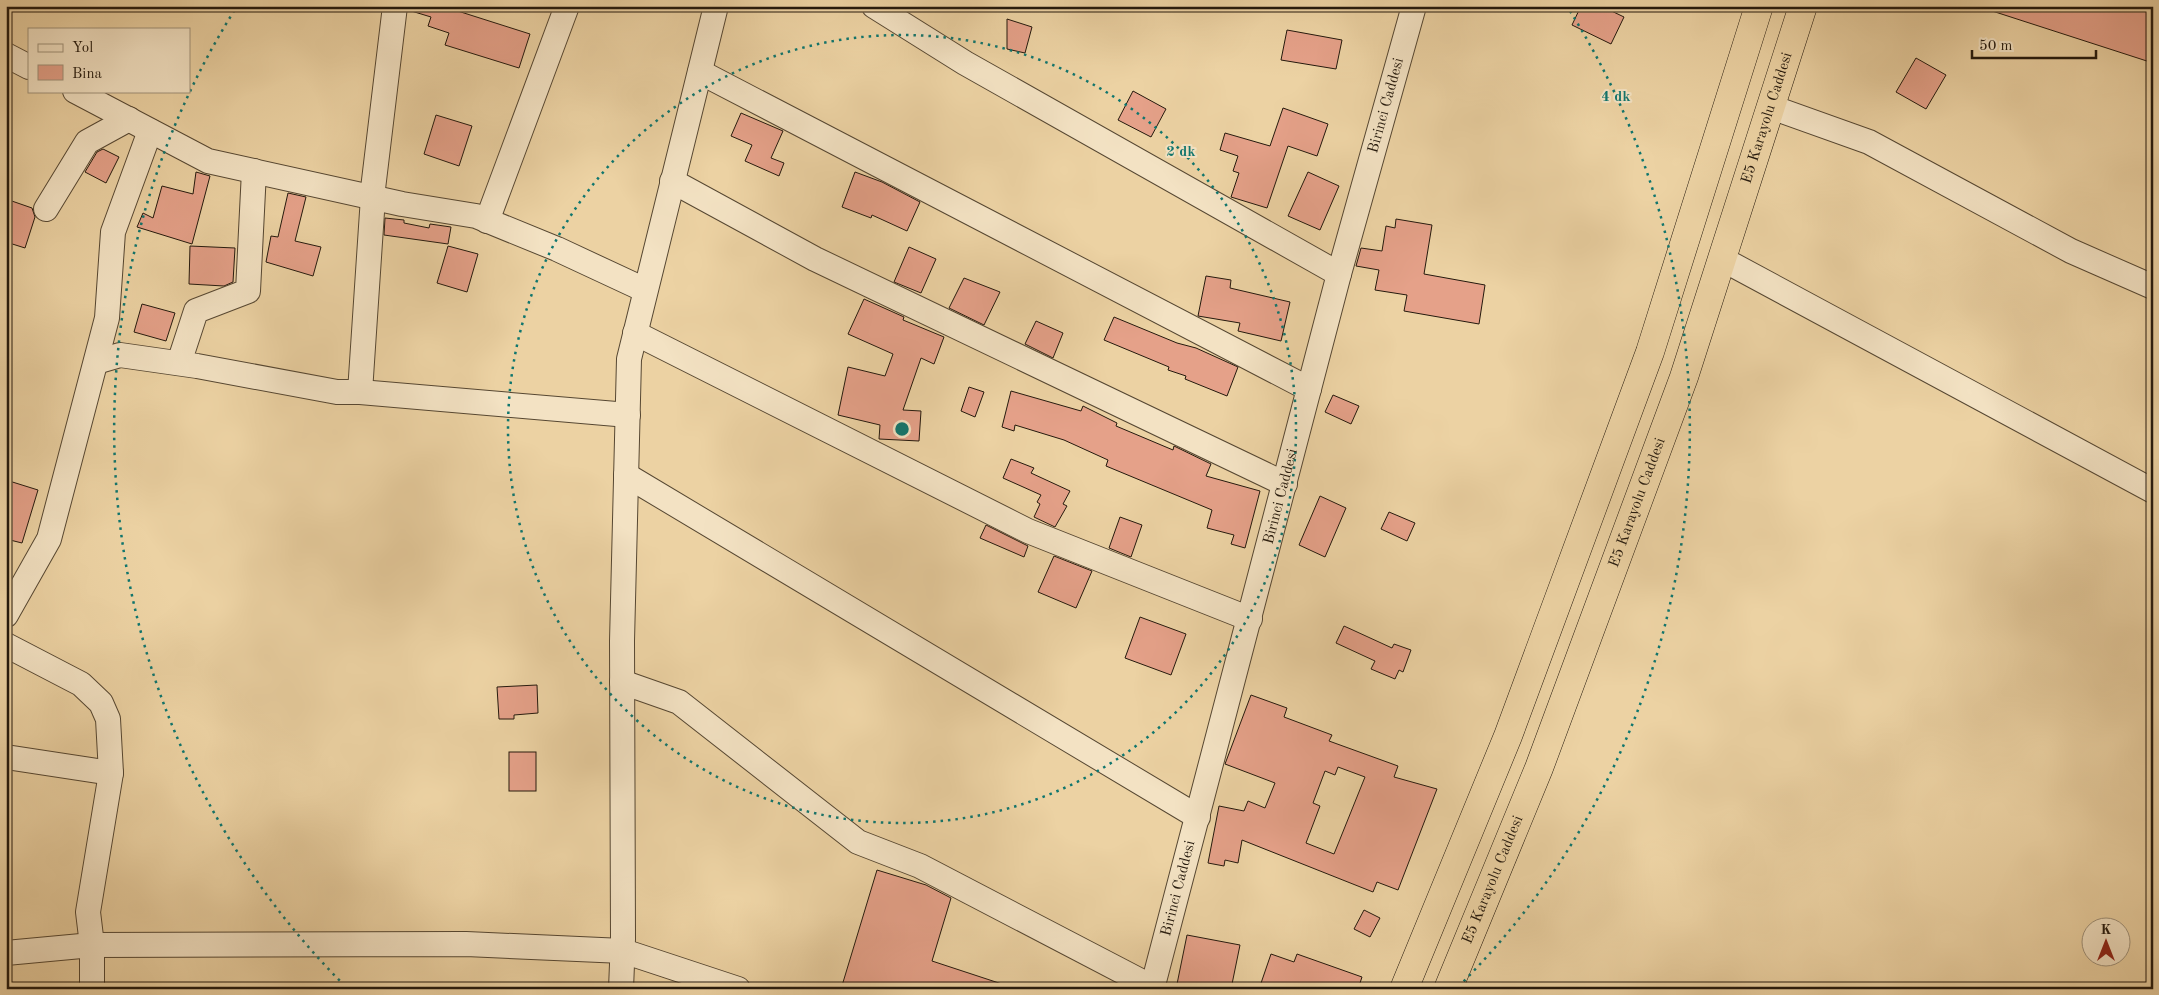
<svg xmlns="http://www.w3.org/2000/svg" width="2159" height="995" viewBox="0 0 2159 995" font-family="'Old Standard TT',serif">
	<rect width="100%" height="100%" fill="#ecd2a3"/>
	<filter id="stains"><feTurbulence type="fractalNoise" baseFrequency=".004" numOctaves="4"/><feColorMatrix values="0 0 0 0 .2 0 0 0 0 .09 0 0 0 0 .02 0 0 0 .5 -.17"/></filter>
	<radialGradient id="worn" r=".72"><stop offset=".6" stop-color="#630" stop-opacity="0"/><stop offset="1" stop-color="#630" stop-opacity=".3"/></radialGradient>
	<!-- building -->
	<g fill="#e5a189" stroke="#24190d" fill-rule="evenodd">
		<path d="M 409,6 L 442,6 L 530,34 L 519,68 L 445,45 L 449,33 L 428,26 L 431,17 L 408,10 Z"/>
		<path d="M 1581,6 L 1601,6 L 1624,17 L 1611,44 L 1572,25 Z"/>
		<path d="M 1987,6 L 2145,6 L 2153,9 L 2153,63 L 1986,9 Z"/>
		<path d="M 1007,19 L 1032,27 L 1025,53 L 1007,49 Z"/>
		<path d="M 1287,30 L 1342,40 L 1336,69 L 1281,60 Z"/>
		<path d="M 1916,58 L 1946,75 L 1926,109 L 1896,92 Z"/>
		<path d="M 1133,91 L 1166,109 L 1151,137 L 1118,120 Z"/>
		<path d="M 1283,108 L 1328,124 L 1317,156 L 1288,146 L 1267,208 L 1231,197 L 1239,173 L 1233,171 L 1238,156 L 1220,150 L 1225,133 L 1270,146 Z"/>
		<path d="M 741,113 L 783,131 L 771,158 L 784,163 L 779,176 L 745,161 L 752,145 L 731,136 Z"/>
		<path d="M 436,115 L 472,126 L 459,166 L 424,154 Z"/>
		<path d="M 103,149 L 119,157 L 106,183 L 85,172 L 97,152 Z"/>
		<path d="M 196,172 L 210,176 L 192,244 L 137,227 L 143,213 L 153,218 L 162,186 L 193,194 Z"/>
		<path d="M 855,172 L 882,182 L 920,202 L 907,231 L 872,215 L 871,218 L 842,207 Z"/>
		<path d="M 1308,172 L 1339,186 L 1320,230 L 1288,216 Z"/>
		<path d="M 288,193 L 306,197 L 295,241 L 321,247 L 313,276 L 266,262 L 271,236 L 278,237 Z"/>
		<path d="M 6,199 L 32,208 L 35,217 L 25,248 L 6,242 Z"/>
		<path d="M 385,218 L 404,220 L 404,223 L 429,228 L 430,224 L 451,227 L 448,244 L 384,235 Z"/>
		<path d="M 1396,219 L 1432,225 L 1424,274 L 1485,285 L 1479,324 L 1404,311 L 1407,295 L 1375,290 L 1379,270 L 1356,266 L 1361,248 L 1382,251 L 1386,226 L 1395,228 Z"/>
		<path d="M 190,246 L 235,248 L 233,282 L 224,286 L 189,284 Z"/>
		<path d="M 448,246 L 478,254 L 467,292 L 437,283 Z"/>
		<path d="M 909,247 L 936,259 L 921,293 L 894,282 Z"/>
		<path d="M 1206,276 L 1231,280 L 1230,288 L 1290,302 L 1281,341 L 1238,331 L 1240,323 L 1198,316 Z"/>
		<path d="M 964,278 L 1000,292 L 984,325 L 949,308 Z"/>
		<path d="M 864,299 L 904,317 L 903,320 L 944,337 L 934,364 L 921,358 L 903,410 L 921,411 L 919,441 L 879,439 L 880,425 L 838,415 L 848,367 L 885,376 L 893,354 L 848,334 Z"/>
		<path d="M 142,304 L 175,313 L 166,341 L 134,332 Z"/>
		<path d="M 1114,317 L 1177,343 L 1196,348 L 1238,367 L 1227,396 L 1185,379 L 1186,376 L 1168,370 L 1169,367 L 1104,340 Z"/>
		<path d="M 1036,321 L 1063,333 L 1053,358 L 1025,344 Z"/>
		<path d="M 969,387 L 984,392 L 975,417 L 961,411 Z"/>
		<path d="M 1011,391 L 1081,411 L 1083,406 L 1117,423 L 1116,426 L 1173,450 L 1174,446 L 1211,464 L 1206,476 L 1260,491 L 1245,548 L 1231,544 L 1234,535 L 1207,528 L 1212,510 L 1106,466 L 1108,460 L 1064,440 L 1015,425 L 1014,431 L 1002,427 Z"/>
		<path d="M 1333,395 L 1359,406 L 1351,424 L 1325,412 Z"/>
		<path d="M 1011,459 L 1034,468 L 1031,473 L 1070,491 L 1063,504 L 1067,506 L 1055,527 L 1034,517 L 1040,504 L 1037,502 L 1041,495 L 1003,478 Z"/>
		<path d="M 6,480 L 38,490 L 22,543 L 6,539 Z"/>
		<path d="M 1320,496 L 1346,508 L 1325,557 L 1299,545 Z"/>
		<path d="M 1389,512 L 1415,523 L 1407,541 L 1381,529 Z"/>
		<path d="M 1120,517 L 1142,525 L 1131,557 L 1109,548 Z"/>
		<path d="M 986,525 L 1028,546 L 1024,557 L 980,538 Z"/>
		<path d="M 1054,556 L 1092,571 L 1076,608 L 1038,592 Z"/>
		<path d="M 1140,617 L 1186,634 L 1171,675 L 1125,658 Z"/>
		<path d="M 1344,626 L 1392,648 L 1394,644 L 1411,650 L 1403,672 L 1399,670 L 1395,679 L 1371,669 L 1375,661 L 1336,643 Z"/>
		<path d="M 537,685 L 538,713 L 514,715 L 514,719 L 499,719 L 497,687 Z"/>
		<path d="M 1251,695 L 1287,708 L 1284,717 L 1332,735 L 1329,741 L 1398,766 L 1394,777 L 1437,789 L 1398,890 L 1377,882 L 1373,892 L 1242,840 L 1238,863 L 1225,860 L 1224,866 L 1208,863 L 1219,806 L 1244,811 L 1248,801 L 1265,808 L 1275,783 L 1225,764 ZM 1338,767 L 1365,777 L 1334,854 L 1306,843 L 1320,806 L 1313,803 L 1325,771 L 1335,775 Z"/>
		<rect x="509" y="752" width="27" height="39"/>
		<path d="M 877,870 L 926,885 L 951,898 L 932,961 L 1008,986 L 1007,989 L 841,989 Z"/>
		<path d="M 1364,910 L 1380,918 L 1370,937 L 1354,929 Z"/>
		<path d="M 1187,935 L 1240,945 L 1231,989 L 1176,989 Z"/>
		<path d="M 1271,954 L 1294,962 L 1297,954 L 1362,977 L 1358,989 L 1259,989 Z"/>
	</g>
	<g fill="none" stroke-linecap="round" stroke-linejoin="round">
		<defs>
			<g id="minor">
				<path d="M 874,6 L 965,63 L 1339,274"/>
				<path d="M 6,55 L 29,67"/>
				<path d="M 700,72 L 1309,389"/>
				<path d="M 75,91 L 208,161 L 402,204 L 476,216 L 557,249 L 645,290"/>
				<path d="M 1771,107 L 1869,142 L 2071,251 L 2153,287"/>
				<path d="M 672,181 L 815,259 L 1285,484"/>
				<path d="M 372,197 L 395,6"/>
				<path d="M 46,209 L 87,142 L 129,119"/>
				<path d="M 487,221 L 567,6"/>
				<path d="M 1722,259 L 2153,491"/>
				<path d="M 635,333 L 1028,531 L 1250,619"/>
				<path d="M 96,362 L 120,355 L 197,366 L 337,392 L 360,392 L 373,197"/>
				<path d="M 179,363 L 196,311 L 248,291 L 254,171"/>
				<path d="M 360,392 L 628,415"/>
				<path d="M 626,475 L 1198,817"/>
				<path d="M 6,615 L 49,539 L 107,318 L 113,232 L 150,131"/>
				<path d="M 6,645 L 81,684 L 101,703 L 108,719 L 111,773 L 88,912 L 92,945 L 92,989"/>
				<path d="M 622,682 L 679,702 L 858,842 L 920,866 L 1152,987"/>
				<path d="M 6,757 L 111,773"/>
				<path d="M 6,953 L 92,945 L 466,944 L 623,951 L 738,989"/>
				<path d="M 621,989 L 623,939 L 622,641 L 629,359 L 716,6"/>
				<path id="s1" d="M 1152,989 L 1339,274 L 1414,6"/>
			</g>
			<g id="highway">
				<path d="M 1404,989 L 1508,736 L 1650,352 L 1759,6"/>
				<path id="s2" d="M 1448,989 L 1539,768 L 1684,377 L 1803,6"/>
			</g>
		</defs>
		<!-- minor casing -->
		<use href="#minor" stroke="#564732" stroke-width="26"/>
		<!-- highway casing -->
		<use href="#highway" stroke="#24190d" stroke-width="29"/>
		<!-- minor -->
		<use href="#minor" stroke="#f3e2c3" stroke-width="24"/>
		<!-- highway -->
		<use href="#highway" stroke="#ecd2a3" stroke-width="28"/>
	</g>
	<!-- distance rings -->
	<g fill="none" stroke="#0f766e" stroke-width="2.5" stroke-dasharray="2.5 5">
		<circle cx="902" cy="429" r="394"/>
		<path d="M345 986A788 788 0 0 1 234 11M1570 11A788 788 0 0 1 1459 986"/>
	</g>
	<g text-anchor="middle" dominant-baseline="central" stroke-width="4" stroke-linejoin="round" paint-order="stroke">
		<!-- street labels -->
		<g font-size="15" fill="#24190d" stroke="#f3e2c3">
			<text stroke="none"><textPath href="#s1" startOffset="914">Birinci Caddesi</textPath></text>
			<text stroke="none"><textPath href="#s2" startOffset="928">E5 Karayolu Caddesi</textPath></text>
			<text stroke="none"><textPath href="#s1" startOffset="509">Birinci Caddesi</textPath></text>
			<text stroke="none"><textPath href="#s2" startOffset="522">E5 Karayolu Caddesi</textPath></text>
			<text stroke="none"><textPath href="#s2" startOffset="118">E5 Karayolu Caddesi</textPath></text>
			<text stroke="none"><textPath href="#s1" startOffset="104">Birinci Caddesi</textPath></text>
		</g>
	</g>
	<circle cx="902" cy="429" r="8" fill="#0f766e" stroke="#f3e2c3" stroke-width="2.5"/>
	<g font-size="15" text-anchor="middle" font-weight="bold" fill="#0f766e" stroke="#f3e2c3" stroke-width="4" stroke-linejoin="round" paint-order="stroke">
		<text x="1616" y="101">4 dk</text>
		<text x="1181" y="156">2 dk</text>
	</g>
	<!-- margin -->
	<rect width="2159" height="995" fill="none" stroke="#ecd2a3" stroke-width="25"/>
	<rect x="8" y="8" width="2144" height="980" fill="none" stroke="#24190d" stroke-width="2.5"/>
	<rect x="12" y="12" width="2134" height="970" fill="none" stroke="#24190d"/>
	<!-- legend -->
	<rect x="28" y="28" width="162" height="65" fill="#f3e2c3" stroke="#a0927a"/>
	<rect x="38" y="44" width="25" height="8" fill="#f3e2c3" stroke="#a0927a"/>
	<text x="72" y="52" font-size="15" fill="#24190d">Yol</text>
	<rect x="38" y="65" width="25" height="15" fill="#e5a189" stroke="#a0927a"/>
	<text x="72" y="78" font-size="15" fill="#24190d">Bina</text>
	<!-- north arrow -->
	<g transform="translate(2106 942)"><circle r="24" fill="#f3e2c3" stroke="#a0927a"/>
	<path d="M0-4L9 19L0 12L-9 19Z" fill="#8f2418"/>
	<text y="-8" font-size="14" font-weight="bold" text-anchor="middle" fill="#24190d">K</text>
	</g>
	<!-- scale -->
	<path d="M1972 50v8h124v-8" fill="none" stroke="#24190d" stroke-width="2.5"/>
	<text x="1979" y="50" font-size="15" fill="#24190d" stroke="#f3e2c3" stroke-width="4" paint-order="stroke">50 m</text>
	<rect width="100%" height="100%" filter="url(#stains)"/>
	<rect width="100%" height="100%" fill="url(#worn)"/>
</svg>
